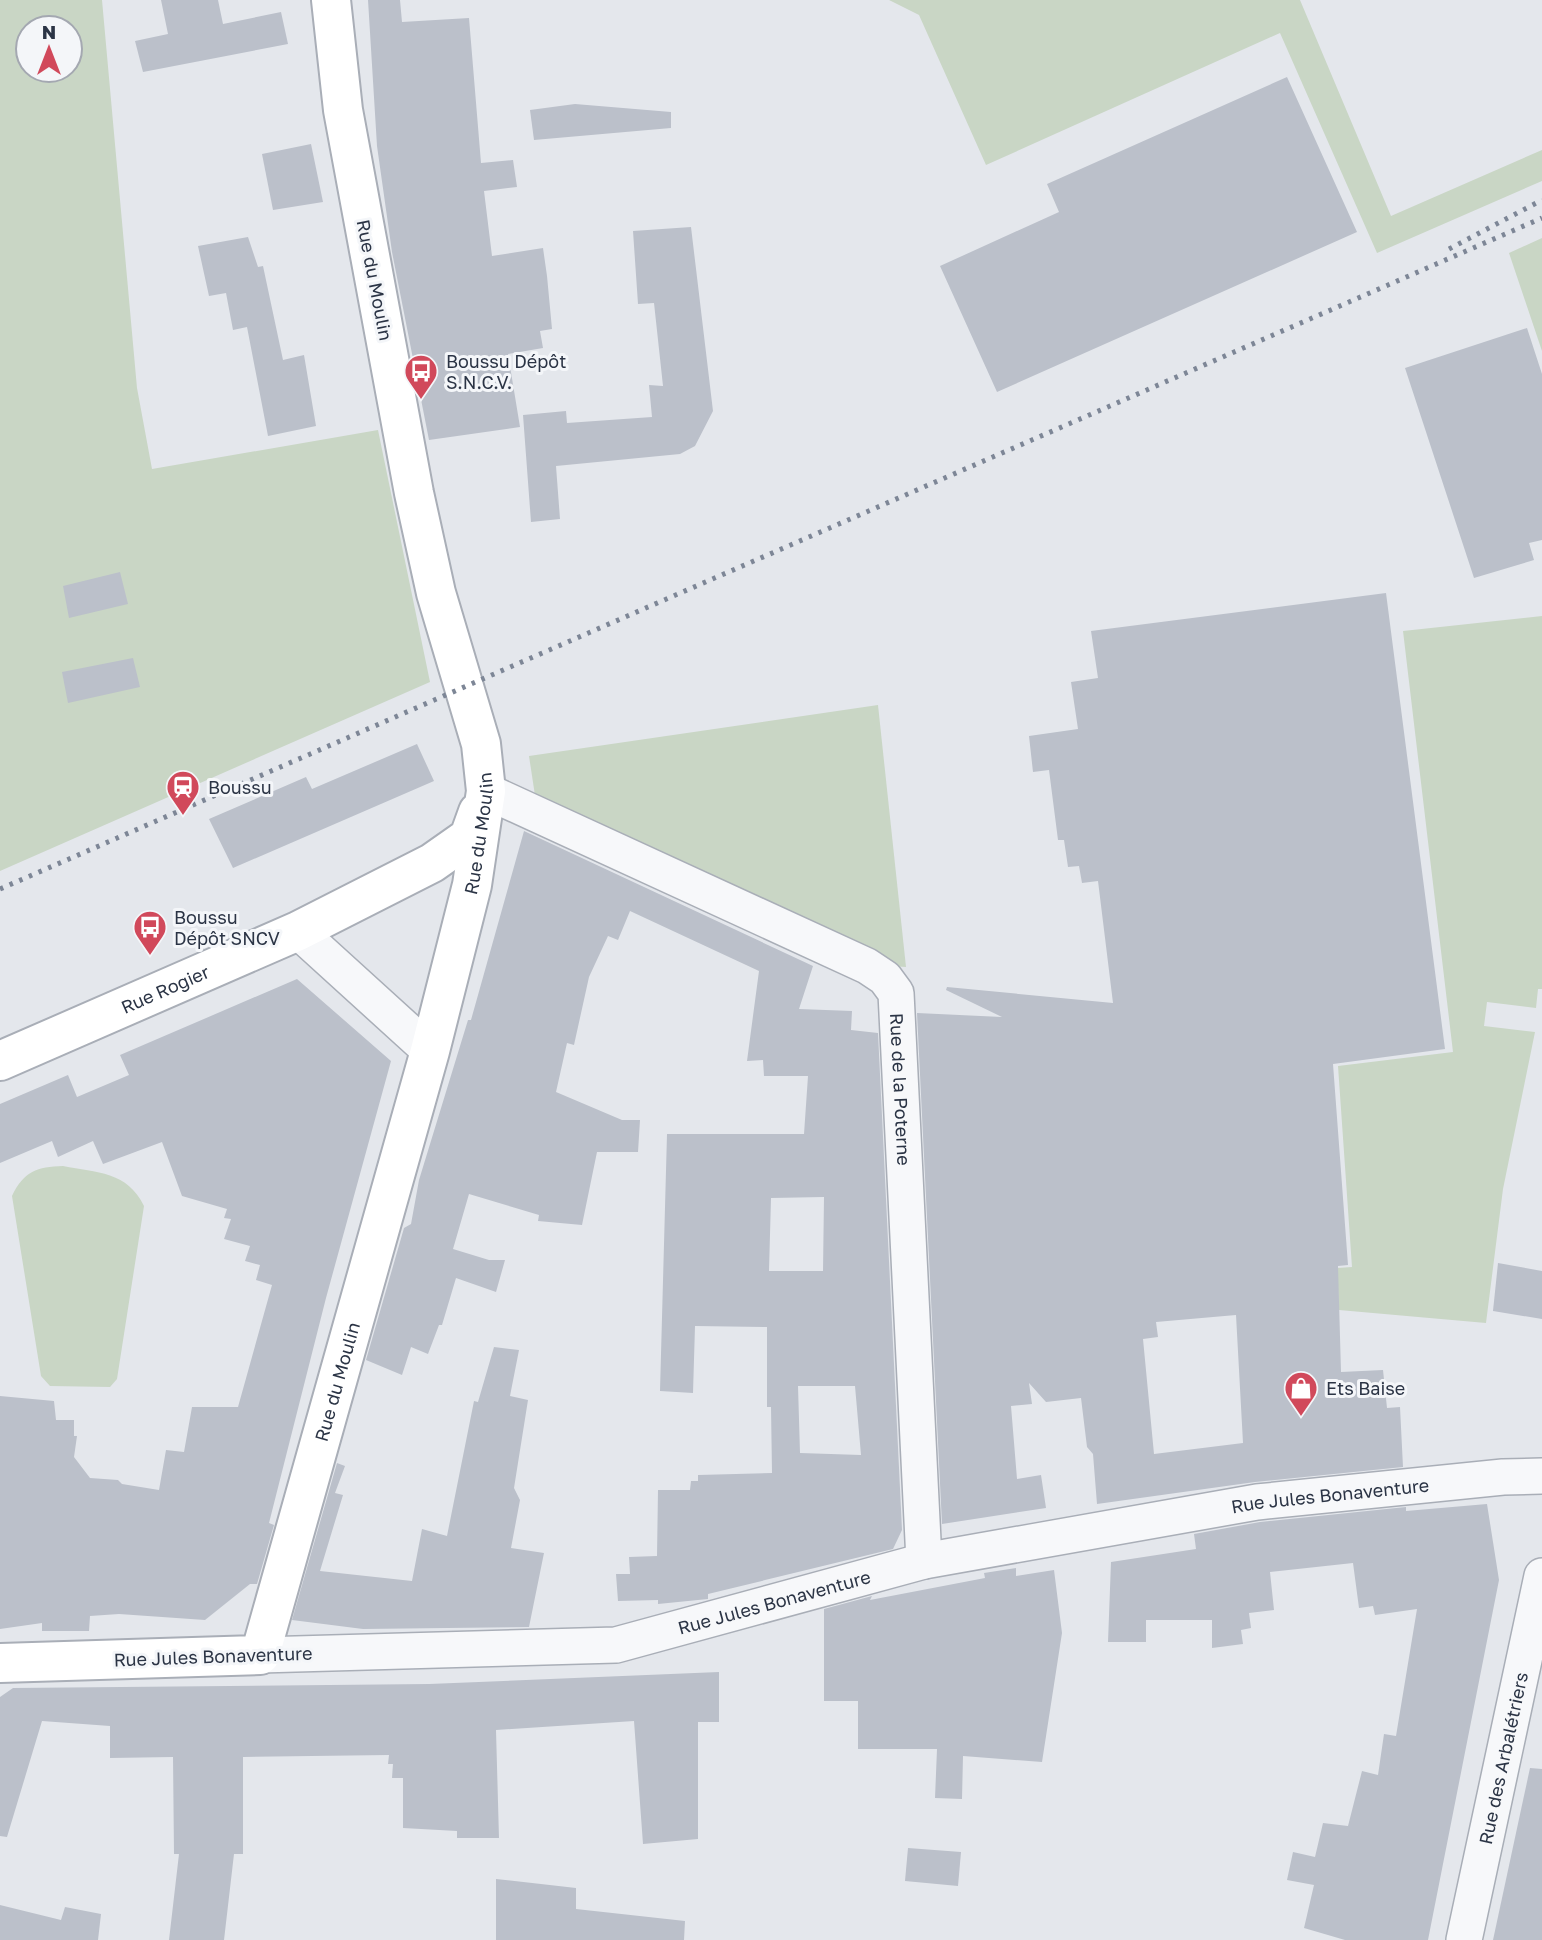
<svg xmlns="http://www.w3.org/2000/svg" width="1542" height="1940" viewBox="0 0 1542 1940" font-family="'Golos Text',sans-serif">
	<rect width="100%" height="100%" fill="#e4e7ec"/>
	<!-- green -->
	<g fill="#c9d6c5" fill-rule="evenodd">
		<path d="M 0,0 L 102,0 L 137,388 L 152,469 L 378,430 L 430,682 L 0,871 ZM 28,28 L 70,28 L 70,70 L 28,70 Z"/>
		<path d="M 889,0 L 1300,0 L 1391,216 L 1542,150 L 1542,181 L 1377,253 L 1280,33 L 986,165 L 919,15 Z"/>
		<path d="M 1542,238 L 1542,351 L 1509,253 Z"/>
		<path d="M 1542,616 L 1542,989 L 1538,989 L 1536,1008 L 1487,1002 L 1484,1026 L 1535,1032 L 1503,1189 L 1486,1323 L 1339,1310 L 1337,1268 L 1352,1267 L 1338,1066 L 1453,1052 L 1403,631 Z"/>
		<path d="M 878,705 L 906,967 L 891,966 L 536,802 L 529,756 Z"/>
		<path d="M 63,1166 C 97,1173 127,1171 144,1206 L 117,1379 L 110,1387 L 50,1386 L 41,1376 L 12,1196 C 24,1171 37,1167 63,1166 Z"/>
	</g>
	<!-- building -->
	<g fill="#bbc0ca" fill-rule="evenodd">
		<path d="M 161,0 L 218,0 L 223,24 L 281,12 L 288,44 L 143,72 L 135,41 L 168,34 Z"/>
		<path d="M 368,0 L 400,0 L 402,22 L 469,18 L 481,163 L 513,160 L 517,187 L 484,191 L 492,256 L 543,248 L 547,276 L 552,329 L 540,331 L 543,348 L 508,354 L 520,427 L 429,440 L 392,252 L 377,146 Z"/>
		<path d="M 1287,77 L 1357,232 L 997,392 L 940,266 L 1059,212 L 1047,184 Z"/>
		<path d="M 575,104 L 671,112 L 671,128 L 534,140 L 530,110 Z"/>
		<path d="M 311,144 L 323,202 L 273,210 L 262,154 Z"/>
		<path d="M 691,227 L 713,411 L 695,446 L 680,454 L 556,466 L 560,519 L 531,522 L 523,415 L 566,411 L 567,423 L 652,417 L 649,385 L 663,386 L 654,303 L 638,304 L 633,231 Z"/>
		<path d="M 248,237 L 258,267 L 263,266 L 283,360 L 304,355 L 316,426 L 268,436 L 247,327 L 233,330 L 226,293 L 209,296 L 198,246 Z"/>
		<path d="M 1527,328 L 1542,374 L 1542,540 L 1529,543 L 1534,560 L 1474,578 L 1405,368 Z"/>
		<path d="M 120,572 L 128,604 L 69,618 L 63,586 Z"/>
		<path d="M 1386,593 L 1445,1049 L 1333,1064 L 1348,1265 L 1338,1266 L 1341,1372 L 1383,1370 L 1387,1408 L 1400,1407 L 1403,1467 L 1255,1482 L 1097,1504 L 1093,1454 L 1087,1447 L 1081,1398 L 1046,1402 L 1029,1383 L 1032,1404 L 1011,1406 L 1017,1479 L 1041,1475 L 1046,1508 L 942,1524 L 917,1013 L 1002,1017 L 946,990 L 947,987 L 1113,1003 L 1098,881 L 1082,883 L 1079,866 L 1068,867 L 1064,840 L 1058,840 L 1049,770 L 1033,772 L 1029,736 L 1078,729 L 1071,682 L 1098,678 L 1091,631 ZM 1236,1315 L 1243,1443 L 1154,1454 L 1143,1339 L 1158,1337 L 1156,1322 Z"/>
		<path d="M 133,658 L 140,687 L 68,703 L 62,672 Z"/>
		<path d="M 417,744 L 434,781 L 233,868 L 209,819 L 306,777 L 312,789 Z"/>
		<path d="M 524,831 L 813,966 L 799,1009 L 852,1011 L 851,1030 L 878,1033 L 902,1530 L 893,1549 L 708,1594 L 708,1599 L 658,1604 L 658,1600 L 618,1601 L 616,1574 L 630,1574 L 629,1557 L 657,1556 L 658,1490 L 690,1490 L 691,1481 L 698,1481 L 698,1475 L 772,1473 L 771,1407 L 767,1407 L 767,1327 L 695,1326 L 693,1393 L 660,1391 L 667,1134 L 804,1134 L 808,1076 L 764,1076 L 763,1060 L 747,1061 L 759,971 L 630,911 L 618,940 L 608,936 L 589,977 L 574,1045 L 567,1043 L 556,1092 L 622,1120 L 640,1120 L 638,1152 L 597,1152 L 582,1225 L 538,1221 L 539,1215 L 469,1194 L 453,1249 L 489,1260 L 505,1260 L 496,1292 L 456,1278 L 442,1325 L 439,1325 L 428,1354 L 411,1347 L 402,1375 L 366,1360 L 404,1228 L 411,1224 L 419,1180 L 468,1020 L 471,1020 ZM 824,1197 L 823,1271 L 769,1271 L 771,1198 ZM 798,1386 L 855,1386 L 861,1455 L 800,1453 Z"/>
		<path d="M 297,979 L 391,1061 L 326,1298 L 269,1523 L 274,1525 L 257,1584 L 250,1584 L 205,1620 L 119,1614 L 90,1616 L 89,1631 L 42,1631 L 42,1623 L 0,1629 L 0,1396 L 54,1401 L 56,1420 L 74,1420 L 74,1436 L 77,1436 L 74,1457 L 90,1478 L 118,1480 L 122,1484 L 159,1490 L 166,1450 L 184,1452 L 192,1407 L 238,1407 L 272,1285 L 256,1280 L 260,1265 L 245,1261 L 250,1246 L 224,1239 L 231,1219 L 224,1218 L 227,1209 L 182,1196 L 162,1142 L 103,1164 L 93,1141 L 58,1157 L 52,1141 L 0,1163 L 0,1104 L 68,1075 L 77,1097 L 129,1075 L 120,1055 Z"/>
		<path d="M 1498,1263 L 1542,1271 L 1542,1319 L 1493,1311 Z"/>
		<path d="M 494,1347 L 519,1350 L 510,1396 L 528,1400 L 514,1488 L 520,1500 L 511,1548 L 544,1553 L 529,1627 L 363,1629 L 292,1620 L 337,1463 L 345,1466 L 335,1493 L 343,1495 L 320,1571 L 412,1581 L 422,1529 L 447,1536 L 474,1401 L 478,1402 Z"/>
		<path d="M 1487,1504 L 1499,1580 L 1428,1940 L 1345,1940 L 1304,1928 L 1314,1885 L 1287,1880 L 1293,1852 L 1315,1857 L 1323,1823 L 1348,1826 L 1362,1771 L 1378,1775 L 1384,1734 L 1396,1736 L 1417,1609 L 1375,1615 L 1373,1606 L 1359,1608 L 1353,1563 L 1270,1572 L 1274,1610 L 1249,1613 L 1251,1628 L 1241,1630 L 1243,1644 L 1212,1648 L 1212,1620 L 1146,1620 L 1146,1642 L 1108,1642 L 1111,1562 L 1196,1549 L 1194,1534 L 1260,1522 L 1406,1507 L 1406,1511 Z"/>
		<path d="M 1016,1568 L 1016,1576 L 1054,1570 L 1062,1633 L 1042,1762 L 963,1756 L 962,1799 L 935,1798 L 937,1749 L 858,1749 L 858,1701 L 824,1701 L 824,1609 L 872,1596 L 870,1600 L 985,1578 L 984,1573 Z"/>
		<path d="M 719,1672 L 719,1722 L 698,1722 L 698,1839 L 643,1844 L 634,1721 L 496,1730 L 499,1838 L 457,1838 L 457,1831 L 403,1828 L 403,1778 L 392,1778 L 393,1764 L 388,1764 L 389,1755 L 243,1757 L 243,1854 L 234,1854 L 224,1940 L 169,1940 L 179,1854 L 174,1854 L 173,1757 L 110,1758 L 110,1726 L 42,1721 L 7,1837 L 0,1836 L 0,1697 L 13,1688 L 429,1684 Z"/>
		<path d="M 1530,1768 L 1542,1769 L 1542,1940 L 1493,1940 Z"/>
		<path d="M 908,1848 L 961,1852 L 958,1886 L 905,1881 Z"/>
		<path d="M 496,1879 L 576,1888 L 576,1909 L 685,1921 L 684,1940 L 496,1940 Z"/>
		<path d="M 0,1905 L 61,1920 L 65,1907 L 101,1914 L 98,1940 L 0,1940 Z"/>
	</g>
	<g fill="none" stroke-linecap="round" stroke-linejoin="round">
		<defs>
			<g id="street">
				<path id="s1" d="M 486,791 L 867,966 L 885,978 L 896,993 L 924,1561"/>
				<path d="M 298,931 L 430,1051"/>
				<path id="s2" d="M 260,1655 L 616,1645 L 924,1561 L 1257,1502 L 1503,1477 L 1542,1476"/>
				<path id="s3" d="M 1464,1940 L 1542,1576"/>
			</g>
			<g id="secondary">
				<path id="s4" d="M 0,1061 L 298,931 L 432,863 L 469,837 L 478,812"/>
				<path id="s5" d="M 0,1663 L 260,1655 L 430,1051 L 472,885 L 486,791 L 481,744 L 436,593 L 414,493 L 343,110 L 331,0"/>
			</g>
		</defs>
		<!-- street casing -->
		<use href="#street" stroke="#a9aeb7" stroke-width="38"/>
		<!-- secondary casing -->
		<use href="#secondary" stroke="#a9aeb7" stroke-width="42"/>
		<!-- street -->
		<use href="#street" stroke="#f7f8fa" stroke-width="35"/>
		<!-- secondary -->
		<use href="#secondary" stroke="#fff" stroke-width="38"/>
		<!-- rail -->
		<g stroke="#7d8696" stroke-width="5" stroke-dasharray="3.5 7" stroke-linecap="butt">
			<path d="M 1449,249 L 1542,200"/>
			<path d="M 0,889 L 1542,218"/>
		</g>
	</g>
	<!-- icons -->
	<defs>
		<symbol id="bus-pin" viewBox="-11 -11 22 30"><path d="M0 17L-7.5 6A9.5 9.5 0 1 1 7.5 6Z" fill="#d1495b" stroke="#f4f6f9"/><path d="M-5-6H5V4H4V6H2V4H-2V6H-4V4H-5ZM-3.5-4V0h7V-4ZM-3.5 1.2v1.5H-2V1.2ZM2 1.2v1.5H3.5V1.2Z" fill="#fff"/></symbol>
		<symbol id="station-pin" viewBox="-11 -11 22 30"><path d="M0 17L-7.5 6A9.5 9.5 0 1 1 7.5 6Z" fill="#d1495b" stroke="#f4f6f9"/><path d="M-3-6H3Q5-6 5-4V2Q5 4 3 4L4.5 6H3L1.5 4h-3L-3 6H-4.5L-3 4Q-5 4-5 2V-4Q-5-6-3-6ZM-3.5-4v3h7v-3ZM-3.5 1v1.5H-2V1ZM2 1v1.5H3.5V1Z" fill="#fff"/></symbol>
		<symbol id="shop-pin" viewBox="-11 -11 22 30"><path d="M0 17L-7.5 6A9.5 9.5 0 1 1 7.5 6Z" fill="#d1495b" stroke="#f4f6f9"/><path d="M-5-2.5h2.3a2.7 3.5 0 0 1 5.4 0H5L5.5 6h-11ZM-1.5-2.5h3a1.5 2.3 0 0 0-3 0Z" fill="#fff"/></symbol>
	</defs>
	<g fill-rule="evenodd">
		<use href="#bus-pin" x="402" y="352" width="38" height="52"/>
		<use href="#station-pin" x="164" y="768" width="38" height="52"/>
		<use href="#bus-pin" x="131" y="908" width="38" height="52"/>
		<use href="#shop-pin" x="1282" y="1369" width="38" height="52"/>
	</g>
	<g text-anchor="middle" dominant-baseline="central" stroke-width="6" stroke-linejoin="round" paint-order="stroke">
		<!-- street labels -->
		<g font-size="18" fill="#2b3445" stroke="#f4f6f9">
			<text transform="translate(375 280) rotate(79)">Rue du Moulin</text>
			<text stroke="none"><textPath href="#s5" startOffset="1111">Rue du Moulin</textPath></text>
			<text stroke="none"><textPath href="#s4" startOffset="180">Rue Rogier</textPath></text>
			<text stroke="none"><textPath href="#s1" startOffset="556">Rue de la Poterne</textPath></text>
			<text stroke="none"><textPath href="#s5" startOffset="544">Rue du Moulin</textPath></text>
			<text stroke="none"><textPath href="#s2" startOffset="1087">Rue Jules Bonaventure</textPath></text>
			<text stroke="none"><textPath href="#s2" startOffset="520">Rue Jules Bonaventure</textPath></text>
			<text transform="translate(213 1656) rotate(-2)">Rue Jules Bonaventure</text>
			<text stroke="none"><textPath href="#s3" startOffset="186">Rue des Arbalétriers</textPath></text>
		</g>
		<!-- poi labels -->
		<g font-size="18" fill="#2b3445" stroke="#f4f6f9" text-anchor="start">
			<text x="446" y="361">Boussu Dépôt<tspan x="446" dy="21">S.N.C.V.</tspan></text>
			<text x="208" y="787">Boussu</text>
			<text x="174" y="917">Boussu<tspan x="174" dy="21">Dépôt SNCV</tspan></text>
			<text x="1326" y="1388">Ets Baise</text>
		</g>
	</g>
	<!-- north arrow -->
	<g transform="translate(49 49)"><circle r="33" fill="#f4f6f9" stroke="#a4a8b1" stroke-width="2"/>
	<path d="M0-5L12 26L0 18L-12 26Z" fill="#d1495b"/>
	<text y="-10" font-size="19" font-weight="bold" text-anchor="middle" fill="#2b3445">N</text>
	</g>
</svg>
